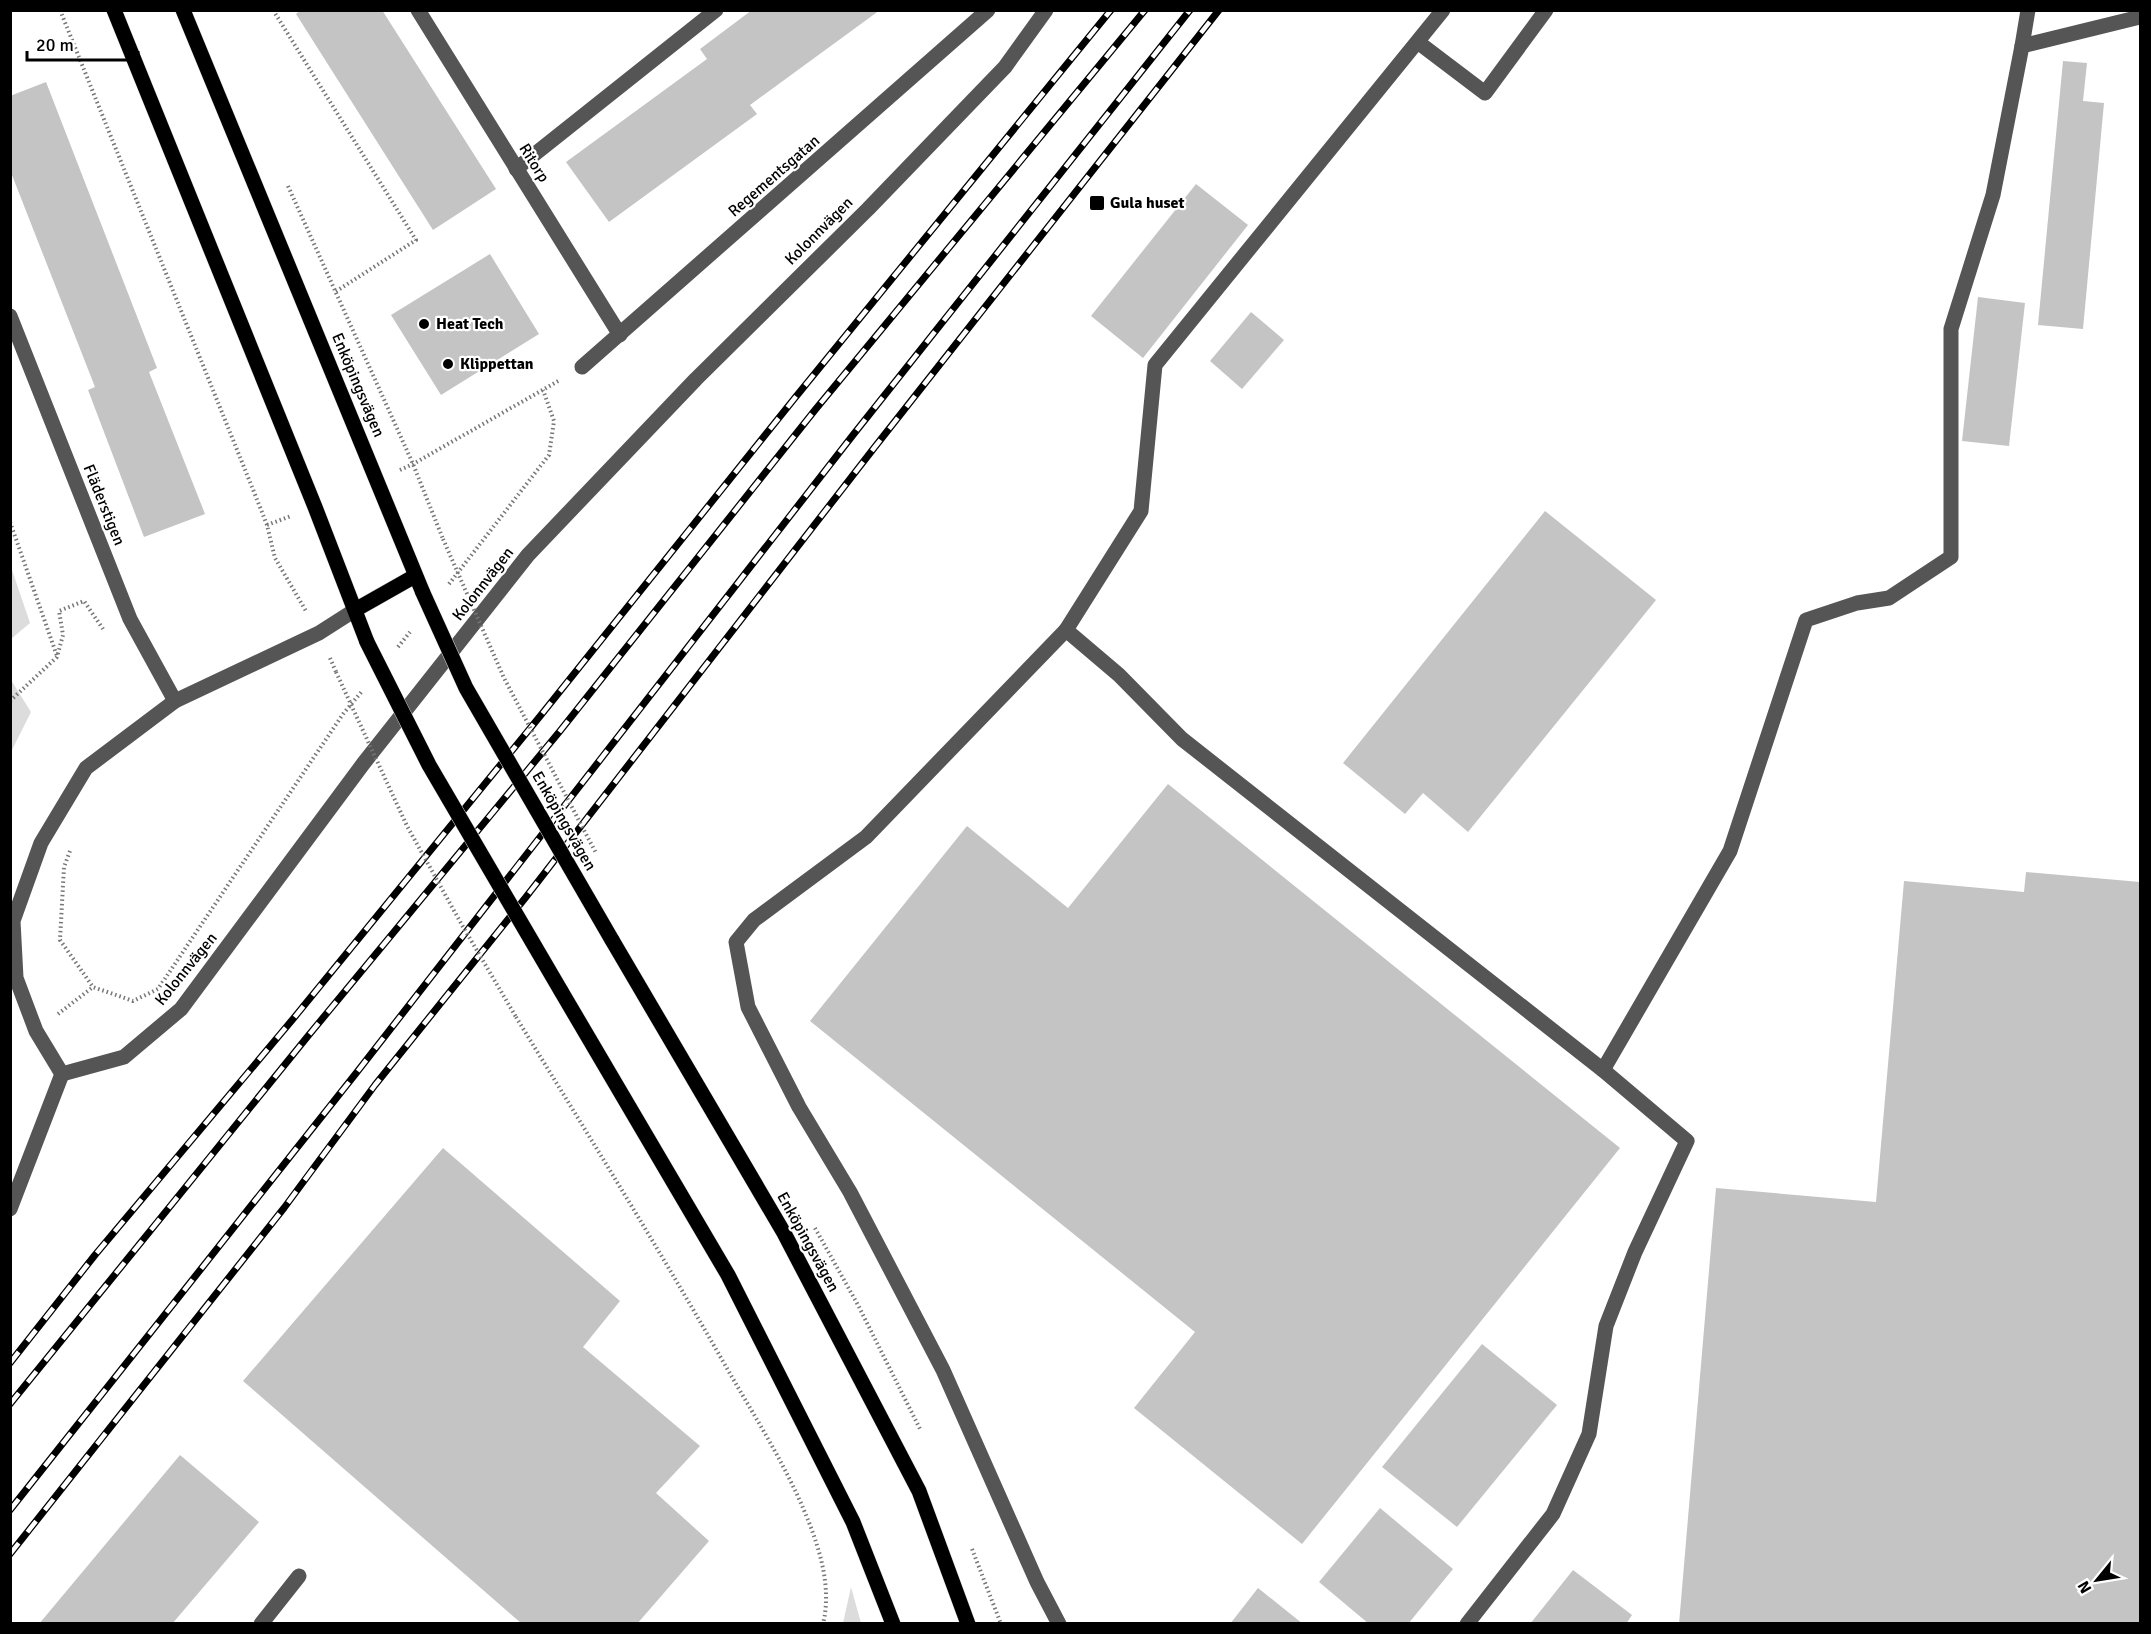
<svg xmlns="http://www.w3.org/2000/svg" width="2151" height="1634" viewBox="0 0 2151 1634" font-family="Signika,sans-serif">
	<rect width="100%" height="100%" fill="#fff"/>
	<!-- green -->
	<g fill="#dcdcdc">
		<path d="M 11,567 L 30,623 L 11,639 L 10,639 Z"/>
		<path d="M 11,680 L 31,712 L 11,752 L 10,680 Z"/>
		<path d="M 851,1587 L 861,1623 L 843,1623 Z"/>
	</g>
	<!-- building -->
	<g fill="#c4c4c4">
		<path d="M 301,10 L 382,10 L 496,189 L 433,230 L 296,14 Z"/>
		<path d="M 752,10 L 880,10 L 750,105 L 757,114 L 609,222 L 566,162 L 707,59 L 700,49 Z"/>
		<path d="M 2063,61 L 2087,63 L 2083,101 L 2104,103 L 2083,329 L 2038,325 Z"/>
		<path d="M 46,82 L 157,368 L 149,372 L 205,514 L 144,537 L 88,390 L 95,387 L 10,170 L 10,96 Z"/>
		<path d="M 1196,184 L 1248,225 L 1143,358 L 1091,316 Z"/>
		<path d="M 490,254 L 539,334 L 441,395 L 391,315 Z"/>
		<path d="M 1978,297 L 2025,303 L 2009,446 L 1962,441 Z"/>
		<path d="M 1251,312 L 1284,340 L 1242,389 L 1210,361 Z"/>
		<path d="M 1545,511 L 1656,600 L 1468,832 L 1423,793 L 1405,814 L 1343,763 Z"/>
		<path d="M 1168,784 L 1620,1148 L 1302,1544 L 1134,1408 L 1195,1332 L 810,1021 L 967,826 L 1068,908 Z"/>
		<path d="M 2026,872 L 2140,882 L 2140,1624 L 1679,1624 L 1716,1188 L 1876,1202 L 1904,881 L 2024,892 Z"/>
		<path d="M 443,1148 L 620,1301 L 583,1347 L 700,1446 L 656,1493 L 709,1541 L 637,1624 L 522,1624 L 243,1381 Z"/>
		<path d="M 1482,1344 L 1557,1405 L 1457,1527 L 1382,1467 Z"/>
		<path d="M 180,1455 L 259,1522 L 172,1624 L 39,1624 Z"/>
		<path d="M 1380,1508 L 1453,1569 L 1408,1624 L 1369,1624 L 1319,1582 Z"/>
		<path d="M 1573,1570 L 1632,1615 L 1626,1624 L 1530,1624 Z"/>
		<path d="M 1258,1588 L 1303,1624 L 1230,1624 Z"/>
	</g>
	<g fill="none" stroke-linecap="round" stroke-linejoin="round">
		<defs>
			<g id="major">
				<path d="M 114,10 L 315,507 L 367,642"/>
				<path d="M 183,10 L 423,593"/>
				<path d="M 355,610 L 415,576"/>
				<path d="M 612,940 L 784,1233 L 919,1491 L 968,1624"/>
				<path d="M 561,991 L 728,1275 L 853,1522 L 893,1624"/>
			</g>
		</defs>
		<!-- major casing -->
		<use href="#major" stroke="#dbdbdb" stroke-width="16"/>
		<!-- path -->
		<g stroke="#777" stroke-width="4" stroke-dasharray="1.5 3" stroke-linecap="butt">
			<path d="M 60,10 L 256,497 L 267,525 L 275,558 L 306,611"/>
			<path d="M 273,10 L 416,240 L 335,292"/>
			<path d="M 288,186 L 413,464 L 443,539"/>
			<path d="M 400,470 L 413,464 L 560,380"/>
			<path d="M 10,522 L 57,656"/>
			<path d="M 267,525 L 291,516"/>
			<path d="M 449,584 L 549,455 L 554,421 L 543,390"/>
			<path d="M 398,647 L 410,632"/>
			<path d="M 330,658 L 336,672"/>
			<path d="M 10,701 L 57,657 L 63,635 L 59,611 L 84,601 L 103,629"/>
			<path d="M 70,851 L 64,867 L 60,940 L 93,987 L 133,1001 L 158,989 L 343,714 L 363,690"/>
			<path d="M 58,1014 L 93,987"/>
			<path d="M 516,1017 C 587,1133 658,1247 725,1365 C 757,1421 794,1477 815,1539 C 824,1566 830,1595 823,1624"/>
			<path d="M 815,1228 L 858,1305 L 920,1429"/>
			<path d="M 972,1549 L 1001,1624"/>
		</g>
		<!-- minor -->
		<g stroke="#555" stroke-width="15">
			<path d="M 418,10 L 620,335"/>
			<path d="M 1443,10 L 1155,365 L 1141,511 L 1066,630 L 1119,675 L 1182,739 L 1603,1070 L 1687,1141 L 1635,1252 L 1606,1326 L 1589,1434 L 1553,1514 L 1467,1624"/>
			<path d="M 1419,43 L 1485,93 L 1546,10"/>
			<path d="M 2022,46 L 2028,10"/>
			<path d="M 516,169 L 716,10"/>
			<path d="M 10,316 L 130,619 L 175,701"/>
			<path d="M 582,367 L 988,10"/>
			<path d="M 1603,1070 L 1730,851 L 1806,620 L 1857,603 L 1889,598 L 1951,557 L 1951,329 L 1993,195 L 2022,46 L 2140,17"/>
			<path d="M 62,1074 L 124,1057 L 181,1009 L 363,764 L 528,555 L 696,379 L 868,209 L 1005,67 L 1046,10"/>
			<path d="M 62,1074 L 36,1031 L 16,978 L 13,921 L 41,843 L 86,768 L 175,701 L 319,633 L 355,610"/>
			<path d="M 10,1209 L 62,1074"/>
			<path d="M 261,1624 L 299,1576"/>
			<path d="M 1059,1624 L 1037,1582 L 943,1370 L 850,1192 L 799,1107 L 748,1007 L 736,942 L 754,920 L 866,837 L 1066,630"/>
		</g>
		<!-- major -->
		<use href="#major" stroke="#000" stroke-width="15"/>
		<defs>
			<g id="rail">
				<path d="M 10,1363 L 95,1255 L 293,1019 L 541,715 L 794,399 L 1111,10"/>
				<path d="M 10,1404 L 308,1036 L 560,731 L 815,410 L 1145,10"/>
				<path d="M 10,1510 L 357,1072 L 853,435 L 1190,10"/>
				<path d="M 10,1554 L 284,1208 L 375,1085 L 526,897 L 874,448 L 1219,10"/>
			</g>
		</defs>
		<!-- rail casing -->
		<use href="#rail" stroke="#000" stroke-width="7"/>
		<!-- rail -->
		<use href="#rail" stroke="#fff" stroke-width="4.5" stroke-dasharray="14" stroke-linecap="butt"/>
		<defs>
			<g id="major-bridge">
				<path d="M 423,593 L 466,688 L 612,940"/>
				<path d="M 367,642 L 429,765 L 561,991"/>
			</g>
		</defs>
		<!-- major-bridge casing -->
		<use href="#major-bridge" stroke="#dbdbdb" stroke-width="16" stroke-linecap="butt"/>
		<!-- path-bridge -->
		<g stroke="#777" stroke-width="4" stroke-dasharray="1.5 3" stroke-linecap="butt">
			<path d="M 443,539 L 504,678 L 596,853"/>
			<path d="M 336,672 L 407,826 L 462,925 L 516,1017"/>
		</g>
		<!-- major-bridge -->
		<use href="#major-bridge" stroke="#000" stroke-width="15"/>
	</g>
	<!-- markers -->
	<g fill="#000" stroke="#fff" stroke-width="2">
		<rect x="1089" y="195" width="16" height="16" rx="3"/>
		<circle cx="424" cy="324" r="6"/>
		<circle cx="448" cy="364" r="6"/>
	</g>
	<g text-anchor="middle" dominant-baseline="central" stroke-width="4.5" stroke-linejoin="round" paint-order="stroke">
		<!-- street labels -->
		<g font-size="16" fill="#000" stroke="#fff">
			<text transform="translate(534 163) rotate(58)">Ritorp</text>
			<text transform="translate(774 176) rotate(-41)">Regementsgatan</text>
			<text transform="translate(819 231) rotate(-45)">Kolonnvägen</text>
			<text transform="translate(358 385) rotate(67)">Enköpingsvägen</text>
			<text transform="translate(104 505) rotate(68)">Fläderstigen</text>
			<text transform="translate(483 584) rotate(-52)">Kolonnvägen</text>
			<text transform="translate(564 821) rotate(60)">Enköpingsvägen</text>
			<text transform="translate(186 969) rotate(-51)">Kolonnvägen</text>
			<text transform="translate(808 1242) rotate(61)">Enköpingsvägen</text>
		</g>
		<!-- poi labels -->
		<g font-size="16" font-weight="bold" fill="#000" stroke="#fff" text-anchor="start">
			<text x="1110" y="203">Gula huset</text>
			<text x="436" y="324">Heat Tech</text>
			<text x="460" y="364">Klippettan</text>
		</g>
	</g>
	<!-- border -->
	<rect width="2151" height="1634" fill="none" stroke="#000000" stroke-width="24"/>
	<!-- north arrow -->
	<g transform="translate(2097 1580) rotate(240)" stroke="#ffffff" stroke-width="4.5" paint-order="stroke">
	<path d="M0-4.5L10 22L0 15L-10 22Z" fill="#000000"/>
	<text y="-9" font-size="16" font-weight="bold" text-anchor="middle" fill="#000000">N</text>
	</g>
	<!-- scale -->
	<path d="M27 51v9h111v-9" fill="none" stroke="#000000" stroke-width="3"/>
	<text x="36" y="51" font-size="18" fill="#000000" stroke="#ffffff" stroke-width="4.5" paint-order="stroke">20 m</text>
</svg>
